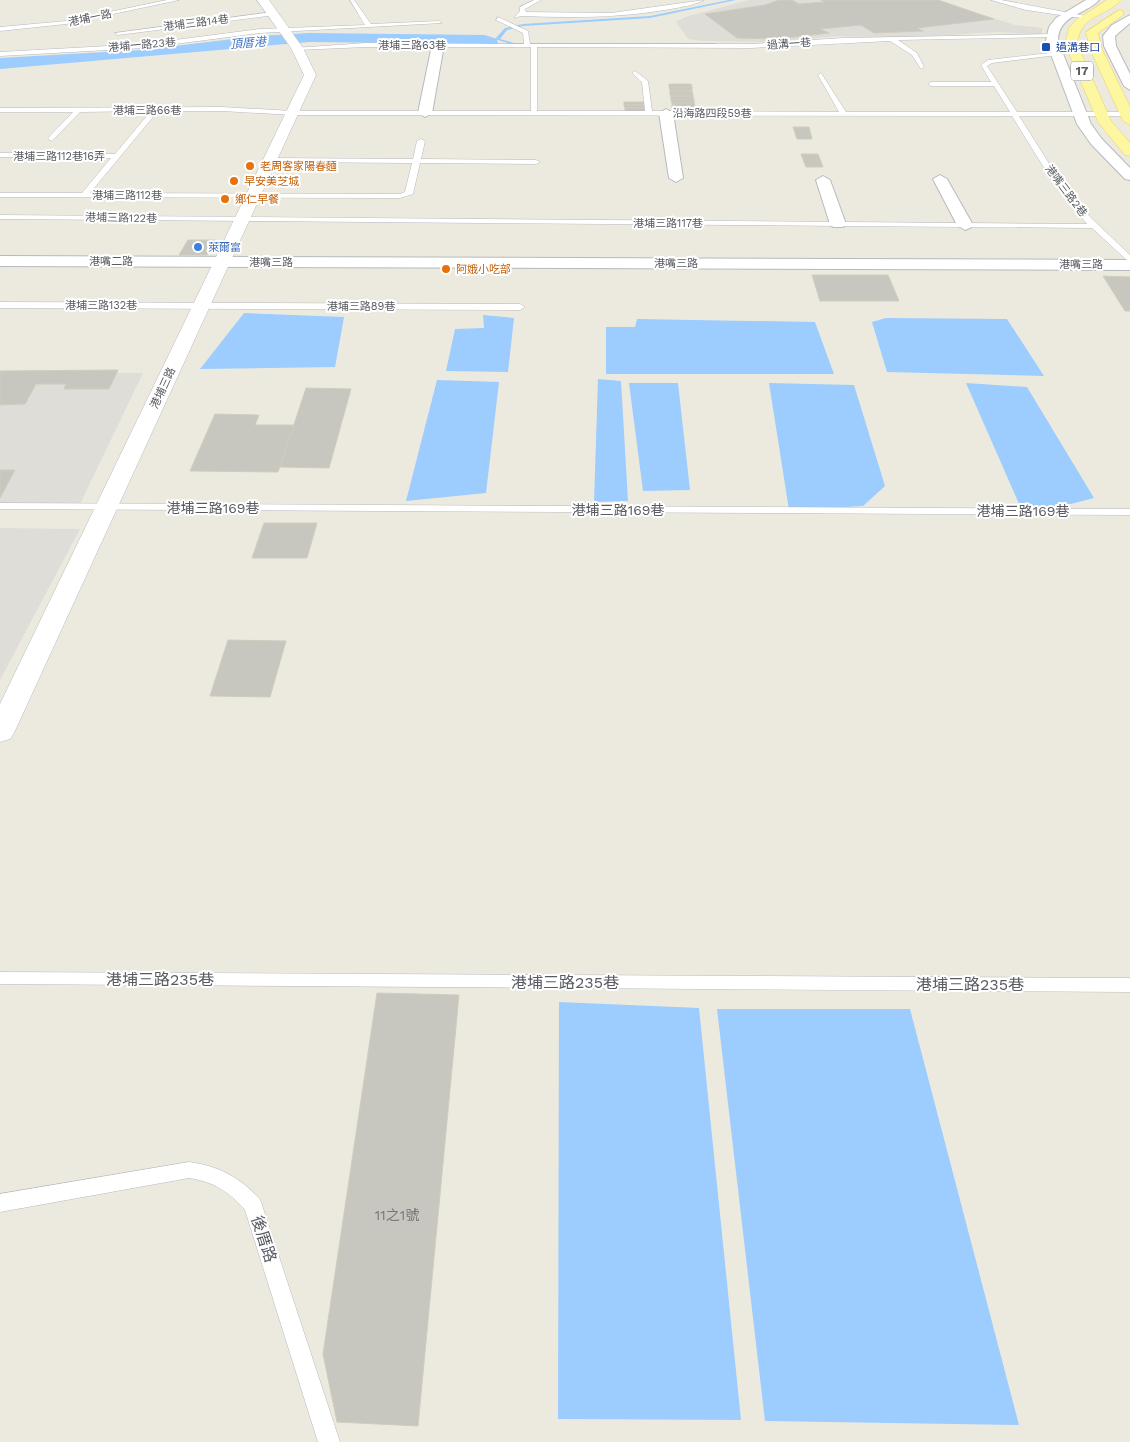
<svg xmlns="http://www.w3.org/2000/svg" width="1130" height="1442" viewBox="0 0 1130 1442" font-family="'Work Sans','Noto Sans TC',sans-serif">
	<rect width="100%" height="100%" fill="#eceadf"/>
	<!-- industrial -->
	<g fill="#dfddd7">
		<path d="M 749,0 L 935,0 L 1015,25 L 1042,28 L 1042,35 L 999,32 L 897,38 L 839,36 L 772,42 L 703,41 L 688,39 L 676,22 L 685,17 Z"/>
		<path d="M 0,373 L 143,373 L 79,506 L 0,506 Z"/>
		<path d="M 0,528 L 80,529 L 0,680 Z"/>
	</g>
	<!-- water -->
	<g fill="#9dccfe">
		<path d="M 310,33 L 485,35 L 497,39 L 498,44 L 309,42 L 0,69 L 0,58 L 141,50 L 259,36 Z"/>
		<path d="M 244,313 L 344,317 L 335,367 L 200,369 Z"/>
		<path d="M 483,315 L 514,318 L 508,372 L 446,371 L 455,329 L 484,328 Z"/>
		<path d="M 886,318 L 1007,319 L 1044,376 L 887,372 L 872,322 Z"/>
		<path d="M 637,319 L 815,322 L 834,374 L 606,374 L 606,327 L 635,327 Z"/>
		<path d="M 598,379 L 621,381 L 628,501 L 594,502 Z"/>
		<path d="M 437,380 L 499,382 L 486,493 L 406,501 Z"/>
		<path d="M 629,383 L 678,383 L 690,490 L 643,491 Z"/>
		<path d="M 769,383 L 854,385 L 885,486 L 863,506 L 789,510 Z"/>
		<path d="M 966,383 L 1027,387 L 1094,498 L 1063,506 L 1020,506 Z"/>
		<path d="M 559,1002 L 699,1008 L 741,1420 L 558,1419 Z"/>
		<path d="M 717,1009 L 910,1009 L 1019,1425 L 765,1421 Z"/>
	</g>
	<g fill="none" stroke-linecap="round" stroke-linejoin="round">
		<!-- stream -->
		<path fill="#9dccfe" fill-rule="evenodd" d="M 729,0 L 736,0 L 650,18 L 523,26 L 507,30 L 500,39 L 514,43 L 716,43 L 715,45 L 514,45 L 495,39 L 505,28 L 523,24 L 650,16 Z"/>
	</g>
	<!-- building -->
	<g fill="#c8c7bf" stroke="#d0ccbe">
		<path d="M 779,0 L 792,0 L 799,4 L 824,2 L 821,0 L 938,0 L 994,19 L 917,28 L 923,31 L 874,33 L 861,25 L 820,29 L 829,33 L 778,39 L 737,38 L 705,14 L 765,5 Z"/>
		<path d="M 669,84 L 691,84 L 692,87 L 669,87 Z"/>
		<path d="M 669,87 L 692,87 L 692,90 L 670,90 Z"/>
		<rect x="670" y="90" width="22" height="2"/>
		<path d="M 670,92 L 692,92 L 693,95 L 670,95 Z"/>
		<path d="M 670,95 L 693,95 L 693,97 L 671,97 Z"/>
		<path d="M 671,97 L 693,97 L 694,100 L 671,100 Z"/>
		<path d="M 671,100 L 694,100 L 694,103 L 672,103 Z"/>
		<rect x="624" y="102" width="21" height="3"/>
		<path d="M 672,103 L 694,103 L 695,106 L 672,105 Z"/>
		<path d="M 624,105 L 645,105 L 646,108 L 625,108 Z"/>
		<path d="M 672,105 L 695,106 L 695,108 L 672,108 Z"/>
		<rect x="625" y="108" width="21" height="3"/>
		<path d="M 672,108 L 695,108 L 696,111 L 673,111 Z"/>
		<path d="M 793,127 L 809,127 L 812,139 L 797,139 Z"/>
		<path d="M 801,154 L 818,154 L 823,167 L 806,167 Z"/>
		<path d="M 188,240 L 215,240 L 207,255 L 179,255 Z"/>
		<path d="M 812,275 L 888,275 L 899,301 L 820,301 Z"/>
		<path d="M 1103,276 L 1130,277 L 1130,311 L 1125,311 Z"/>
		<path d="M 118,370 L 109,389 L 64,389 L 66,384 L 36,384 L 25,404 L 0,405 L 0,371 Z"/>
		<path d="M 306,388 L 351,389 L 329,468 L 280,467 Z"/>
		<path d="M 215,414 L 259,415 L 255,425 L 294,425 L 278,472 L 190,471 Z"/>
		<path d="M 0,470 L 15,470 L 0,498 Z"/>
		<path d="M 264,523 L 317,523 L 307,558 L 252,558 Z"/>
		<path d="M 228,640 L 286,641 L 270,697 L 210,696 Z"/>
		<path d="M 377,993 L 459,995 L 418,1426 L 337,1422 L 323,1354 Z"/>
	</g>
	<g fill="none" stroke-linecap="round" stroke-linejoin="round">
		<defs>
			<g id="service">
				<path d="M 167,0 L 179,0 L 66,24 L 0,31 L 0,27 L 66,21 Z"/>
				<path d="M 350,0 L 354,0 L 371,24 L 439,21 L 442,23 L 260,33 L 144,48 L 0,56 L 0,52 L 144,44 L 260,29 L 365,25 Z"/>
				<path d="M 534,0 L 541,0 L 525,9 L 526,12 L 611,13 L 704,0 C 695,5 681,7 671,9 C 621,18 572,18 521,16 L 514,18 L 520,11 L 520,7 Z"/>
				<path d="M 991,0 L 1001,0 L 1091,17 L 1088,19 L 1026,10 Z"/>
				<path d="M 273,12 L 275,15 L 118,35 L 115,33 Z"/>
				<path d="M 498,17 L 528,31 L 530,44 L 751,44 L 843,38 L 1053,34 L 1051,37 L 898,40 L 917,53 L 924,67 L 921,69 L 912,55 L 890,41 L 751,48 L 537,47 L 537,111 L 645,111 L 642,82 L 632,73 L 635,71 L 648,81 L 652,111 L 839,112 L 818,75 L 821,73 L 846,112 L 1010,112 L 994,86 L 931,86 L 928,84 L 931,82 L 991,82 L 981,65 L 988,60 L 1059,52 L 1057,55 L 992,63 L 987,66 L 1017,112 L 1130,112 L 1130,116 L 1019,116 L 1057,176 L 1091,218 L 1130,255 L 1130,263 L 1092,228 L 0,219 L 0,215 L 1087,224 L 1051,179 L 1012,116 L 293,115 L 222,111 L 158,111 L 90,193 L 400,194 L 405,192 L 412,163 L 271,162 L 267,160 L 271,158 L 413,159 L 417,141 L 421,139 L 425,141 L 421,159 L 536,160 L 540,162 L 536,164 L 420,163 L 413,194 L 400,198 L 0,197 L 0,193 L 82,193 L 111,158 L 0,157 L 0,153 L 115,154 L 151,111 L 80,112 L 52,141 L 48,139 L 49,137 L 73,112 L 0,112 L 0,108 L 222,107 L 293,111 L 531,111 L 531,47 L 366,47 L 297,50 L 294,48 L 366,43 L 524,44 L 523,33 L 496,20 Z"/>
				<path d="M 0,302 L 520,304 L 525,307 L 520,310 L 0,308 Z"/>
				<path d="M 0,503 L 1130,509 L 1130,515 L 0,509 Z"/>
				<path d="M 0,972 L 1130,978 L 1130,992 L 0,984 Z"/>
				<path d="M 189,1162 C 219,1166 239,1177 260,1199 L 340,1442 L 318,1442 L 245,1210 C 228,1191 214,1182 189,1178 L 0,1212 L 0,1194 Z"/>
			</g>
			<g id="minor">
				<path d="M 1086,0 L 1099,0 C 1085,15 1058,15 1058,41 L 1091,124 L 1101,138 L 1130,168 L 1130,180 L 1125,179 L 1091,144 L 1077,124 L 1046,41 L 1049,27 L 1056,18 Z"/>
				<path d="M 1130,15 L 1130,23 L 1115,36 L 1116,46 L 1130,74 L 1130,90 L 1124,86 L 1104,46 L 1103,36 L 1112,25 Z"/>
				<path d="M 438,42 L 444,45 L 432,113 L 425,117 L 418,113 L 432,45 Z"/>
				<path d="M 666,109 L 673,113 L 683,178 L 676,182 L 669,178 L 659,113 Z"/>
				<path d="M 940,175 L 947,179 L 973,225 L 970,228 L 965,230 L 957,225 L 933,179 Z"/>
				<path d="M 823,176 L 830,180 L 846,224 L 843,227 L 833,227 L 830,224 L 816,180 Z"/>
				<path d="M 0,256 L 1130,260 L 1130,270 L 0,266 Z"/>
			</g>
			<path id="tertiary" d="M 257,0 L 269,0 L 303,48 L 316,75 L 14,733 L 10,739 L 0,742 L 0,704 L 304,75 L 291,48 Z"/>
			<g id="primary">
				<path d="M 1107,0 L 1121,0 C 1104,18 1081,14 1077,44 L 1111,121 L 1130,143 L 1130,156 L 1125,155 L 1098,122 L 1065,44 L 1069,28 L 1076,20 Z"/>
				<path d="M 1119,10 L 1123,11 L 1123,15 L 1098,33 L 1102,49 L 1130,107 L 1130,125 L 1123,121 L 1090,49 L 1086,32 Z"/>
			</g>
		</defs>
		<!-- service casing -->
		<use href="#service" stroke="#b7b9bf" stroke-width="1"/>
		<!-- minor casing -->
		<use href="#minor" stroke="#b7b9bf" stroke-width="2"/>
		<!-- tertiary casing -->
		<use href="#tertiary" stroke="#b7b9bf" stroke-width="1"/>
		<!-- primary casing -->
		<use href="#primary" stroke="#efd155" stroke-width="1"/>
		<!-- service -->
		<use href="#service" fill="#fff" fill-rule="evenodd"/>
		<!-- minor -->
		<use href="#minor" fill="#fff" fill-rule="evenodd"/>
		<!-- tertiary -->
		<use href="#tertiary" fill="#fff" fill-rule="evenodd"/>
		<!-- primary -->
		<use href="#primary" fill="#fef7a2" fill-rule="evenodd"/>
	</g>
	<!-- markers -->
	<rect fill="#1a4fb4" stroke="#fff" stroke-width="2" x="1041" y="42" width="10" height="10" rx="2.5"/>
	<g fill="#e8710a" stroke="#fff" stroke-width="2">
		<circle cx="250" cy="166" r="5"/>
		<circle cx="234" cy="181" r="5"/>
		<circle cx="225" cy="199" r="5"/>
		<circle cx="446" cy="269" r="5"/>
	</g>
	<circle fill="#3f7fe0" stroke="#fff" stroke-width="2" cx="198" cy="247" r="5"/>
	<g text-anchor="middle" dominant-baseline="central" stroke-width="4" stroke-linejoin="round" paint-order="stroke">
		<!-- far-street labels -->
		<g font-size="11" fill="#585b61" stroke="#fff">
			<text transform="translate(90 18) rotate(-12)">港埔一路</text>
			<text transform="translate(196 23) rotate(-7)">港埔三路14巷</text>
			<text transform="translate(789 44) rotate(-4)">過溝一巷</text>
			<text transform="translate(142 45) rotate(-5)">港埔一路23巷</text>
			<text x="412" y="45">港埔三路63巷</text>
			<text x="147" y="110">港埔三路66巷</text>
			<text x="712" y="113">沿海路四段59巷</text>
			<text x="59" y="156">港埔三路112巷16弄</text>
			<text transform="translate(1066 191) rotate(53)">港嘴三路2巷</text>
			<text x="127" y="195">港埔三路112巷</text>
			<text transform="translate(121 218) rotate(1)">港埔三路122巷</text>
			<text x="668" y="223">港埔三路117巷</text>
			<text x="111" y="261">港嘴二路</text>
			<text x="271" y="262">港嘴三路</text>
			<text x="676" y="263">港嘴三路</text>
			<text x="1081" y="264">港嘴三路</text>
			<text x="101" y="305">港埔三路132巷</text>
			<text x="361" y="306">港埔三路89巷</text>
			<text transform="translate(163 388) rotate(-65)">港埔三路</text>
		</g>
		<!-- far-transit labels -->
		<g font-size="11" fill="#164399" stroke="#fff" text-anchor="start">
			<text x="1056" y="47">過溝巷口</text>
		</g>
		<!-- far-food labels -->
		<g font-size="11" fill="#c56008" stroke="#fff" text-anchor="start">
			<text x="260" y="166">老周客家陽春麵</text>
			<text x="244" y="181">早安美芝城</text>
			<text x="235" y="199">鄉仁早餐</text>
			<text x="456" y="269">阿娥小吃部</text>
		</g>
		<!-- far-shop labels -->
		<g font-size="11" fill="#366cbe" stroke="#fff" text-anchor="start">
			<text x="208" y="247">萊爾富</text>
		</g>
		<!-- far-water labels -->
		<g font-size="12" font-style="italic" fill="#4174c0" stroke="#fff">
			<text transform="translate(248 43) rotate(-5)">頂厝港</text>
		</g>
		<!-- shield labels -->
		<rect fill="#fff" stroke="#8a8c90" stroke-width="1" x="1071" y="61.5" width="22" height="19" rx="4"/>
		<g font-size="12" font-weight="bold" fill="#585b61">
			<text x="1082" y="71">17</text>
		</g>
		<!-- street labels -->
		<g font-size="14" fill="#585b61" stroke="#fff">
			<text x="213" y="508">港埔三路169巷</text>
			<text x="618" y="510">港埔三路169巷</text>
			<text x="1023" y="511">港埔三路169巷</text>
		</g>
		<!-- near-number labels -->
		<g font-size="14" fill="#747678">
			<text x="397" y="1215">11之1號</text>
		</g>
		<!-- near-street labels -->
		<g font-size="16" fill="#585b61" stroke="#fff">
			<text x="160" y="979">港埔三路235巷</text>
			<text x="565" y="982">港埔三路235巷</text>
			<text x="970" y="984">港埔三路235巷</text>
			<text transform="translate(264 1239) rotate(72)">後厝路</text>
		</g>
	</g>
</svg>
